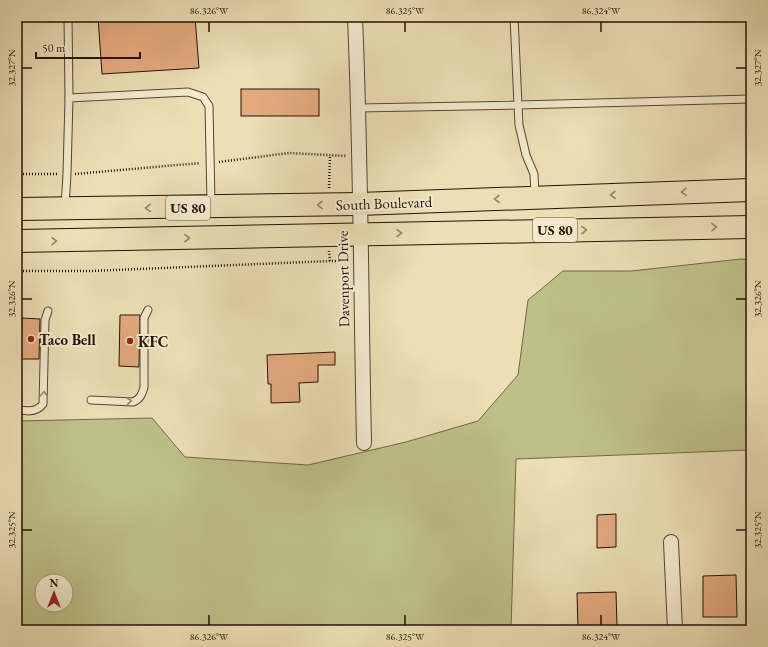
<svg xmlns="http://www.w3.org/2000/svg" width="768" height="647" viewBox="0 0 768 647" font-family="'EB Garamond',serif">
	<rect width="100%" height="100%" fill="#ecdeb5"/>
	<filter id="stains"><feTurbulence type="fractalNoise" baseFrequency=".005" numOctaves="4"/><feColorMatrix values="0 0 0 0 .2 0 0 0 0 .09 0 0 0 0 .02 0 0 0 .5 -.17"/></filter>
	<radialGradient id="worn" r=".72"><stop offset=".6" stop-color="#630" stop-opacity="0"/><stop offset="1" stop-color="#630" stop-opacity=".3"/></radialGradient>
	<!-- green -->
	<path fill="#bec089" stroke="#716848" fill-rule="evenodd" d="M 741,259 L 751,260 L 751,450 L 516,459 L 511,630 L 17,630 L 17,421 L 152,418 L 185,457 L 308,465 L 406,442 L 478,421 L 518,375 L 528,300 L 563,271 L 631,271 ZM 42,581 L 66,581 L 66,605 L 42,605 Z"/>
	<!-- building -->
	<g fill="#e3aa7e" stroke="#241108">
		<path d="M 98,17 L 195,17 L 199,68 L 102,74 Z"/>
		<rect x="241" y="89" width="78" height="27"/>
		<path d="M 120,315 L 140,315 L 139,367 L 119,366 Z"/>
		<path d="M 22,318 L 40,319 L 39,359 L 21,359 Z"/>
		<path d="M 335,352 L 335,365 L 318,365 L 318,382 L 299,383 L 300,402 L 271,403 L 271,384 L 268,384 L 267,355 Z"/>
		<path d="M 616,514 L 616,547 L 597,548 L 597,515 Z"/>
		<path d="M 736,575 L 737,617 L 703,617 L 703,576 Z"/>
		<path d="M 616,592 L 617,627 L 578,629 L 577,593 Z"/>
	</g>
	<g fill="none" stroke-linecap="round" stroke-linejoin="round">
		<defs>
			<g id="service">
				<path d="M 68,17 L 69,98"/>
				<path d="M 355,18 L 391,17"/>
				<path d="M 359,108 L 518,105 L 514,17"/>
				<path d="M 535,195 L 534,174 L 526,155 L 519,125 L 518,105 L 751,99"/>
				<path d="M 65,207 L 67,174 L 69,98 L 188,92 L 203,97 L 209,106 L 211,203"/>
				<path d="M 91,400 L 133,402 C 140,399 142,395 144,387 L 144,318 L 148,310"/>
				<path d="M 17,409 C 27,412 37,412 43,404 L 45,320 L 48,311"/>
			</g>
			<g id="minor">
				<path d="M 355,17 C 361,159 361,301 364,443"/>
				<path d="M 671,542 L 675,630"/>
			</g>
			<g id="trunk">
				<path d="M 17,209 L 359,204 L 751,190"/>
				<path d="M 17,241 L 751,227"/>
			</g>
		</defs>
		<!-- service casing -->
		<use href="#service" stroke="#564433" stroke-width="9"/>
		<!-- minor casing -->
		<use href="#minor" stroke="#564433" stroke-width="16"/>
		<!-- trunk casing -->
		<use href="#trunk" stroke="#241108" stroke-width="24"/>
		<!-- path -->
		<g stroke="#241108" stroke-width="2.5" stroke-dasharray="1 2" stroke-linecap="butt">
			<path d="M 219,162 L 289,153 L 347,156"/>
			<path d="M 17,174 L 58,174"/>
			<path d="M 75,174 L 200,163"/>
			<path d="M 329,188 L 330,155"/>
			<path d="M 329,251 L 330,261 L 347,261"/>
			<path d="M 17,271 L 92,271 L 330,261"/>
		</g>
		<!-- service -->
		<use href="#service" stroke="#f3eacf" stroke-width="7"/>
		<!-- minor -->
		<use href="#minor" stroke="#f3eacf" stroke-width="14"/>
		<!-- trunk -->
		<use href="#trunk" stroke="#ecdeb5" stroke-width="22"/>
	</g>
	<!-- one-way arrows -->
	<defs><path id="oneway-chevron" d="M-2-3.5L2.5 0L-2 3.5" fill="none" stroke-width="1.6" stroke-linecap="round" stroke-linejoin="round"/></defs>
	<g stroke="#928267">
		<use href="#oneway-chevron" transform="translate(684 192) rotate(178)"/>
		<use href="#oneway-chevron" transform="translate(613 195) rotate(178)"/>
		<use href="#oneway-chevron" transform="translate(497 199) rotate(178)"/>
		<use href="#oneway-chevron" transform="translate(320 205) rotate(179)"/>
		<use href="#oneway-chevron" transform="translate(148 208) rotate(179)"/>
		<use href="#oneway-chevron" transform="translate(714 227) rotate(-1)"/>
		<use href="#oneway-chevron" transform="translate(584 230) rotate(-1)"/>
		<use href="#oneway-chevron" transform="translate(399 233) rotate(-1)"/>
		<use href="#oneway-chevron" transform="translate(187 238) rotate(-1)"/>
		<use href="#oneway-chevron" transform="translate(54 241) rotate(-1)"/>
	</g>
	<g stroke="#968875">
		<use href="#oneway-chevron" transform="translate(44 394) rotate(-87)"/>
		<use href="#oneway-chevron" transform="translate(129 401) rotate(-6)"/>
	</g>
	<!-- ticks -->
	<path fill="none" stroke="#241108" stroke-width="1.5" d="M 209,22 L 209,32M 405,22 L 405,32M 601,22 L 601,32M 22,68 L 32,68M 736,68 L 746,68M 22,299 L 32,299M 736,299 L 746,299M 22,530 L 32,530M 736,530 L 746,530M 209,615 L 209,625M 405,615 L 405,625M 601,615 L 601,625"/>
	<!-- markers -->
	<g fill="#8f2418" stroke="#f3eacf" stroke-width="1.5">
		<circle cx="31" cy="339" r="4"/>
		<circle cx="130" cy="341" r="4"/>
	</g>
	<g text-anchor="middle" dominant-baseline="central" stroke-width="4" stroke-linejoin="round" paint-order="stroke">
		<!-- shield labels -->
		<g fill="#f3eacf" stroke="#625244" stroke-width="1">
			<rect x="166" y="196" width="44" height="24" rx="3"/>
			<rect x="533" y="218" width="44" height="24" rx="3"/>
		</g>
		<g font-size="14" font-weight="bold" fill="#241108">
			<text x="188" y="208">US 80</text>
			<text x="555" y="230">US 80</text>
		</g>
		<!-- street labels -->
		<g font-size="15" fill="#241108" stroke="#f3eacf">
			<text transform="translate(384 203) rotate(-2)">South Boulevard</text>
			<text transform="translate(343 279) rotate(-91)">Davenport Drive</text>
		</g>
		<!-- poi labels -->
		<g font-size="15" font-weight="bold" fill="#241108" stroke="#f3eacf" text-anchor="start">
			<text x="39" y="339">Taco Bell</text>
			<text x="138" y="341">KFC</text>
		</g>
	</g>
	<!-- margin -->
	<rect width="768" height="647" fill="none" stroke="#ecdeb5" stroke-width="44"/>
	<!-- north arrow -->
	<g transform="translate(54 593)"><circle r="19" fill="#f3eacf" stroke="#a0937f"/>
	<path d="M0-3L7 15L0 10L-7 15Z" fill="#8f2418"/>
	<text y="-6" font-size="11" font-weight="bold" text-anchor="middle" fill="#241108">N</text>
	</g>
	<!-- scale -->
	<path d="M36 52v6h104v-6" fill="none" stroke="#241108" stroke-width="2"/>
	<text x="42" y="52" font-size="12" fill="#241108" stroke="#f3eacf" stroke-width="3" paint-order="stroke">50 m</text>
	<rect x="22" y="22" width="724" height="603" fill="none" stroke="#241108" stroke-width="1.5"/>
	<g font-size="10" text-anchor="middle" fill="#241108">
		<text x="209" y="14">86.326°W</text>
		<text x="405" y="14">86.325°W</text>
		<text x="601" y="14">86.324°W</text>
		<text transform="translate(11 68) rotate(-90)" y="4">32.327°N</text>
		<text transform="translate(757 68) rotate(-90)" y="4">32.327°N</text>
		<text transform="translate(11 299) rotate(-90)" y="4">32.326°N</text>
		<text transform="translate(757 299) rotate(-90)" y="4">32.326°N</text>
		<text transform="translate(11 530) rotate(-90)" y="4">32.325°N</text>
		<text transform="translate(757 530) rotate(-90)" y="4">32.325°N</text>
		<text x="209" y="640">86.326°W</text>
		<text x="405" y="640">86.325°W</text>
		<text x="601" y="640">86.324°W</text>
	</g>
	<rect width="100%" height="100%" filter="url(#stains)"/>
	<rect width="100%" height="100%" fill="url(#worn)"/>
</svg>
